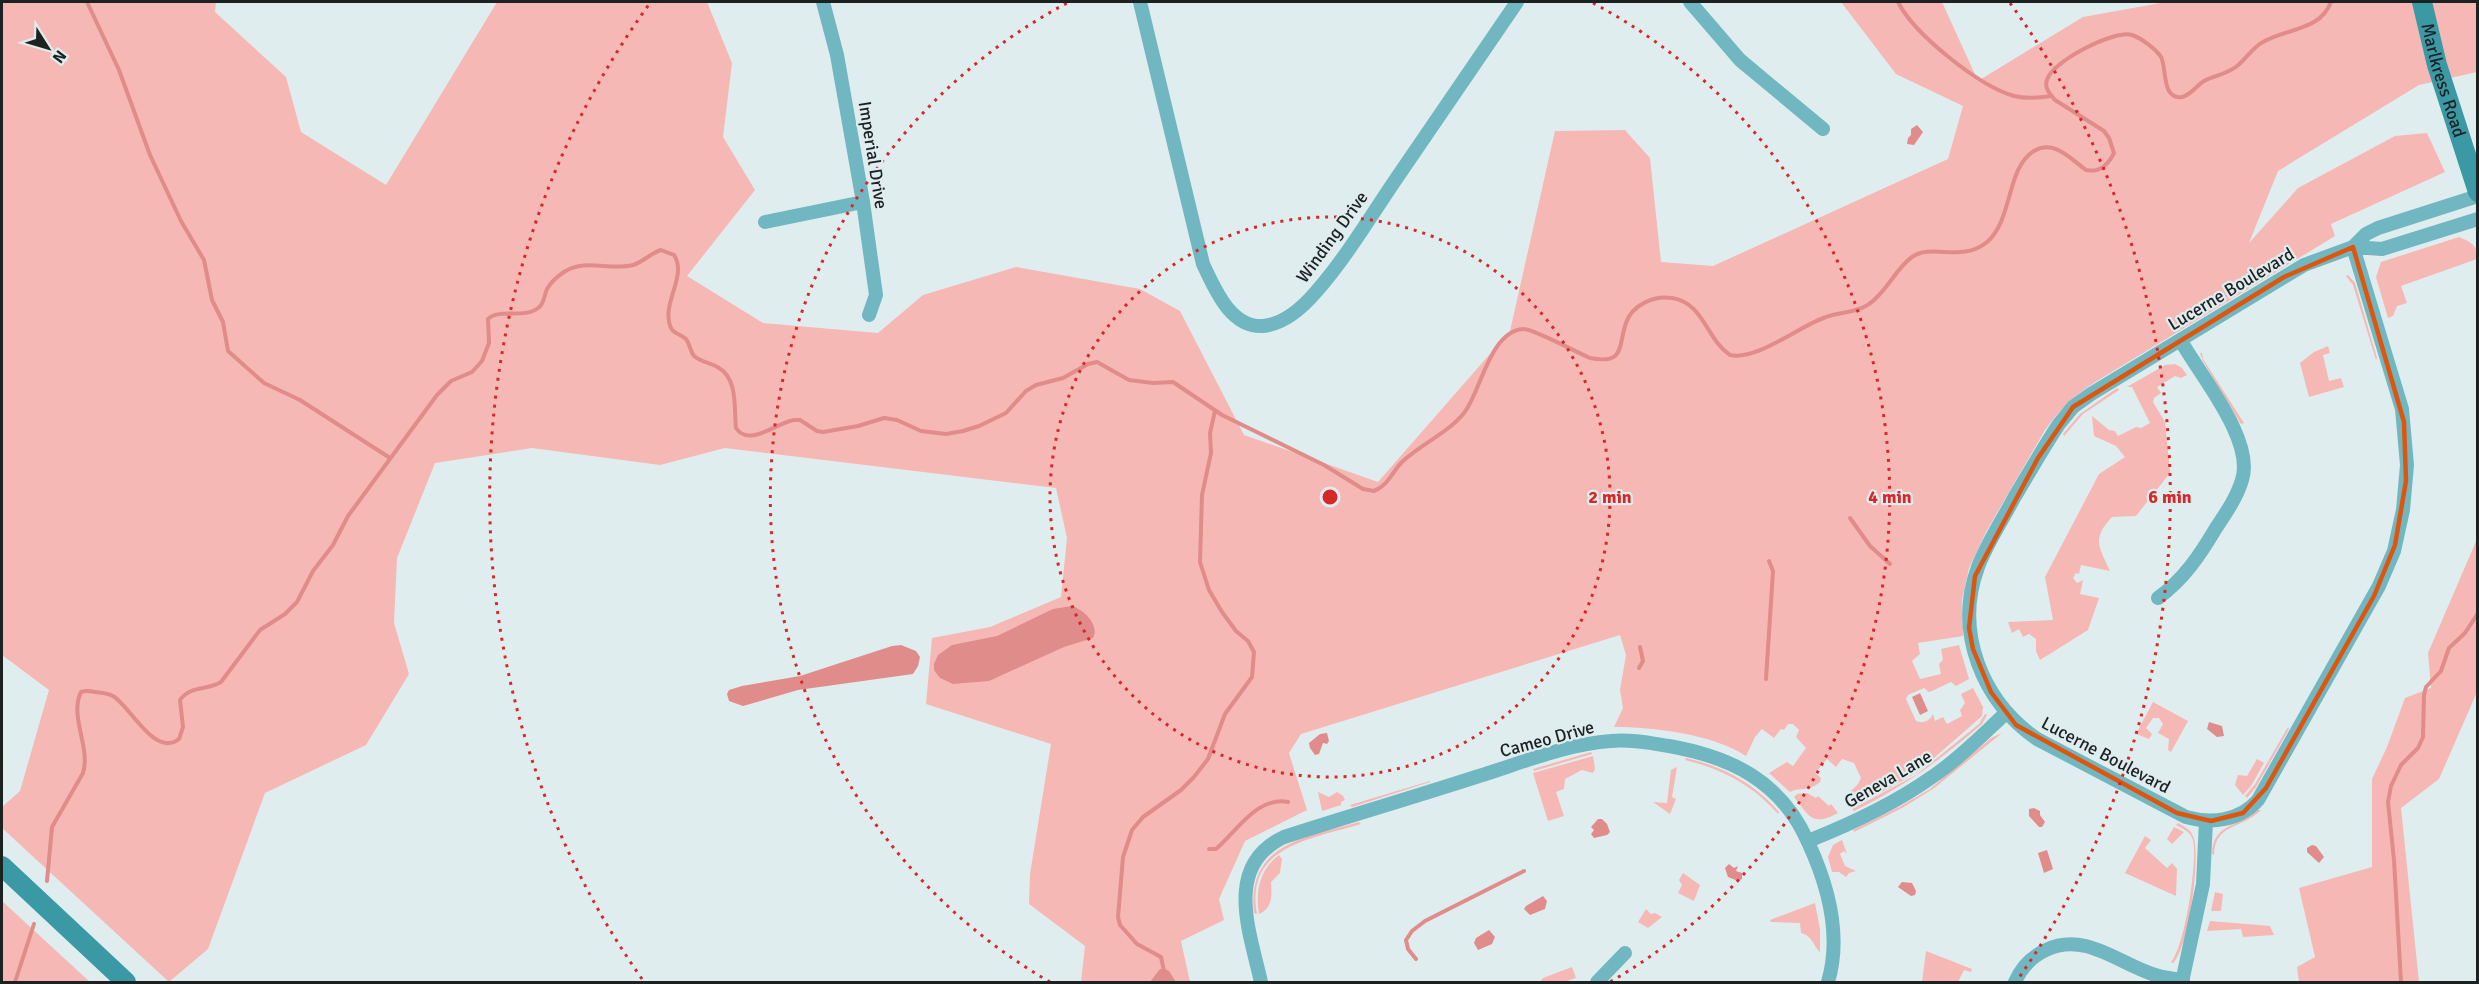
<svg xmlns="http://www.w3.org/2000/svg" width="2479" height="984" viewBox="0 0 2479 984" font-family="Signika,sans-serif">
	<rect width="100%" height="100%" fill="#e0edef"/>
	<!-- green -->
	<g fill="#f6b8b5">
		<path d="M 2,2 L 216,2 L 215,12 L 286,77 L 301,132 L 386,185 L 497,2 L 707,2 L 732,63 L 723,137 L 755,190 L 687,276 L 763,323 L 878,333 L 923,295 L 1016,267 L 1140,289 L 1180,311 L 1244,435 L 1378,482 L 1510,331 L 1555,131 L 1625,130 L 1650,158 L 1661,262 L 1713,266 L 1948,159 L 1963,106 L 1896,74 L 1841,2 L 1942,2 L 1978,81 L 2083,17 L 2166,2 L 2477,2 L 2477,72 L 2419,85 L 2278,171 L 2249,243 L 2298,188 L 2395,136 L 2427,133 L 2445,172 L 2331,224 L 2335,236 L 2097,381 C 2076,394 2059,410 2045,430 L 1986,532 L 1969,568 L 1962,600 L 1963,636 L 1918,643 L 1920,654 L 1912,661 L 1920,679 L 1941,674 L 1939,664 L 1943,660 L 1941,649 L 1959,645 L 1969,679 L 1956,686 L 1951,682 L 1932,691 L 1929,692 L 1924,688 L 1908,695 L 1906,699 L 1916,721 C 1923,724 1930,721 1933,714 L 1935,721 L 1943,717 L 1947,724 L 1962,716 L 1960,710 L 1965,703 L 1961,694 L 1973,688 L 1983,707 L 1982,716 L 1919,771 L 1888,789 L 1852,806 L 1845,797 L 1858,784 L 1861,778 L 1854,763 L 1842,759 L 1836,767 L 1827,759 L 1815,773 L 1821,778 L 1820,782 C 1809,792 1799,787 1790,792 L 1769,773 L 1787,762 L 1793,766 L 1806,748 L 1796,737 L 1799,730 L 1793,724 L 1788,724 L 1784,730 L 1781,729 L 1774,738 L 1762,729 L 1755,737 L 1746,756 C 1713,734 1653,727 1614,727 L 1623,708 L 1620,690 L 1626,655 L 1620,635 L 1301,734 L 1289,753 L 1307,810 L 1245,841 L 1219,899 L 1224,920 L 1181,941 L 1190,982 L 1081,982 L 1085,946 L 1029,904 L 1030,874 L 1051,744 L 926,704 L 932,638 L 990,627 L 1061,597 L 1067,538 L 1056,488 L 725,448 L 660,465 L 532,448 L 435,463 L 397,558 L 394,623 L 409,674 L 366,745 L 265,793 L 208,949 L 169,982 L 2,828 L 2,807 L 20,791 L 49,690 L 2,655 Z"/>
		<path d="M 2459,237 C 2471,242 2478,245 2477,259 L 2401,286 L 2407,303 L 2397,306 L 2393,316 L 2388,318 L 2376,277 L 2381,262 Z"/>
		<path d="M 2348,275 L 2355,283 L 2377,358 L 2376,360 L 2353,285 L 2346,276 Z"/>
		<path d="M 2328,346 L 2330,353 L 2323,355 L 2329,381 L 2341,378 L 2344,387 L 2309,397 L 2300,363 L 2314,352 Z"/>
		<path d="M 2200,353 L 2202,353 L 2203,359 L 2244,423 L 2241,424 L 2203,361 Z"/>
		<path d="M 2175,364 L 2182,368 L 2187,375 L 2181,378 L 2175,376 L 2157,387 L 2161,393 L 2154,398 L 2153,402 L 2165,422 L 2170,473 L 2136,516 L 2112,517 C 2092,539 2098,545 2110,571 L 2081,565 L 2079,574 L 2076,573 L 2073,578 L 2077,583 L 2083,580 L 2080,594 L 2099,598 L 2088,630 L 2040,660 L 2036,651 L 2036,639 L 2029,634 L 2023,637 L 2019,629 L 2012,633 L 2008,622 L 2053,620 L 2045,577 L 2099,474 L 2125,457 L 2116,446 L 2094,436 L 2092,416 L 2109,430 L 2115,431 L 2118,436 L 2136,427 L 2141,428 L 2150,423 L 2132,387 L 2127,387 L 2165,365 Z"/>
		<path d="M 2117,388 L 2119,390 L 2083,414 L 2064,436 L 2063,434 L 2080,414 Z"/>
		<path d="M 2477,539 L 2477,692 L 2439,779 L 2401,808 L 2419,982 L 2299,982 L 2297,967 L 2315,957 L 2299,888 L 2372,867 L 2372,779 L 2387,747 L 2405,698 L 2431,688 L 2428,653 Z"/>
		<path d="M 2153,702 L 2188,721 L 2171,752 L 2168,750 L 2169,739 L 2158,733 L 2163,724 L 2159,718 L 2153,718 L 2146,728 L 2152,734 L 2149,739 L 2136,734 Z"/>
		<path d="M 1985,714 L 1987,715 L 1982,724 C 1939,761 1905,786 1854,811 L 1852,809 L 1916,775 L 1979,724 Z"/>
		<path d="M 2288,727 L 2289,729 L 2256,787 L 2247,798 L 2245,796 L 2255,784 Z"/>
		<path d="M 2002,733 L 1933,789 L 1902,808 L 1854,832 L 1853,830 L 1899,807 L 1930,789 L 1991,738 Z"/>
		<path d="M 1591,752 L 1592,754 L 1534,771 L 1533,769 Z"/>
		<path d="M 1593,756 L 1595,769 L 1593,773 L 1582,770 L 1565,779 L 1564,789 L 1556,792 L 1564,816 L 1548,821 L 1533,773 Z"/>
		<path d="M 1686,758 C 1724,767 1754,783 1779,812 L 1778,814 C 1753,785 1722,769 1685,760 Z"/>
		<path d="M 2257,759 L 2264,763 L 2251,786 L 2243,795 L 2235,785 L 2238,775 L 2247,776 Z"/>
		<path d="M 1677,767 L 1672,797 L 1676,799 L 1670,814 L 1653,802 L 1667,803 L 1671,770 Z"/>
		<path d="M 1430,781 L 1430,782 L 1352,807 L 1350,805 Z"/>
		<path d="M 1318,792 L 1329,797 L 1337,792 L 1343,796 L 1345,800 L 1341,802 L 1341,805 L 1322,811 Z"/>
		<path d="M 1807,793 L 1816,798 L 1818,796 L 1829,806 L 1831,804 L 1838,813 C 1812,827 1809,816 1794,797 L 1797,794 Z"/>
		<path d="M 2258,810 L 2261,810 C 2241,830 2215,823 2214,855 L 2212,854 C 2213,822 2239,828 2258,810 Z"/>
		<path d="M 1359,822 L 1361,824 C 1312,839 1244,846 1257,914 L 1254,913 C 1246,843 1307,837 1359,822 Z"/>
		<path d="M 2178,823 C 2185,827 2192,830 2194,839 C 2200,861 2189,948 2173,963 L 2171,962 C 2185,947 2198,860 2193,840 C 2190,831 2183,829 2176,825 Z"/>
		<path d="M 2174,827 L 2184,832 L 2172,844 L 2167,839 Z"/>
		<path d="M 2145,836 L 2151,840 L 2145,848 L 2167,868 L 2172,863 L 2177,869 L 2176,896 L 2125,873 Z"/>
		<path d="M 1842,840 L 1847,854 L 1844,851 L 1840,854 L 1845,866 L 1856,871 L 1849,873 L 1846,877 L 1839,872 L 1832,872 L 1828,857 L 1833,845 Z"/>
		<path d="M 1279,855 L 1282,859 L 1280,873 L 1271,882 C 1272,895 1273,908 1259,914 C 1255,891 1260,869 1279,855 Z"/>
		<path d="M 1683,873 L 1700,885 L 1694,901 L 1678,893 L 1682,885 L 1679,880 Z"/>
		<path d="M 2215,892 L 2223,894 L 2221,911 L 2211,911 Z"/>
		<path d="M 2,901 L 90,982 L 2,982 Z"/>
		<path d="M 1815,903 L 1820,929 L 1820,952 C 1813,946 1813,936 1801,933 L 1800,923 L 1771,922 L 1770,920 Z"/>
		<path d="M 1646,909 L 1651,914 L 1655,913 L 1662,917 L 1648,928 L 1638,922 Z"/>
		<path d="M 2210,921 L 2270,926 L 2274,935 L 2243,937 L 2241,929 L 2207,931 Z"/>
		<path d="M 1926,951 L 1972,969 L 1971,972 L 1964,970 L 1958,982 L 1922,982 Z"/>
		<path d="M 1572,967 L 1576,978 L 1564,982 L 1540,982 L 1543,978 Z"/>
	</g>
	<!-- water -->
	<g fill="#e08c8a">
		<path d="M 1917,125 L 1923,132 L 1914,145 L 1907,144 L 1908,138 L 1911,135 L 1911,129 Z"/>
		<path d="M 1072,606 C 1084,610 1100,625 1093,638 L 1064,647 L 989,681 L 953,684 L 940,678 L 934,670 L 934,664 L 938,655 L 952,645 L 997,636 L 1053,609 Z"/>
		<path d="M 901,645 L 916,651 L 920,657 L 918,666 L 913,674 L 798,690 L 743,706 L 729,701 L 727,694 L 729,690 L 742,686 L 800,676 L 892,646 Z"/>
		<path d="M 1920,693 L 1928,711 L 1920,715 L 1912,697 Z"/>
		<path d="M 2209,722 L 2222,726 L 2224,736 L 2217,737 L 2207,729 Z"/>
		<path d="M 1327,733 L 1329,741 L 1327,744 L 1323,743 L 1319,754 L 1315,755 L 1310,748 L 1309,743 L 1320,734 Z"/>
		<path d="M 2034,808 L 2040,811 L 2040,815 L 2045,822 L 2042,827 L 2039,827 L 2029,816 L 2029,809 Z"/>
		<path d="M 1598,819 L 1602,819 L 1607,824 L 1610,832 L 1607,835 L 1594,838 L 1591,834 L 1594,830 L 1591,827 Z"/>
		<path d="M 2312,845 L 2316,846 L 2324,857 L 2319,863 L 2307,852 L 2307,848 Z"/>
		<path d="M 2047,850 L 2053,869 L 2044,873 L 2038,853 Z"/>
		<path d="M 1729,864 L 1734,868 L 1738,866 L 1736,871 L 1742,873 L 1742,879 L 1738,881 L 1728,877 L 1725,868 Z"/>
		<path d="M 1902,882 L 1912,883 L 1916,891 L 1915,895 L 1911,896 L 1898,887 Z"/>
		<path d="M 1543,896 L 1547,901 L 1545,909 L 1530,915 L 1524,909 L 1526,906 Z"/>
		<path d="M 1489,930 L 1495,937 L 1492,944 L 1478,950 L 1474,943 L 1476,938 Z"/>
		<path d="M 1163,968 L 1169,971 L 1176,982 L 1150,982 L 1159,970 Z"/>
	</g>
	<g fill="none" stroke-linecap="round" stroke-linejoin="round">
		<!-- stream -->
		<g stroke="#e08c8a" stroke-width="4">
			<path d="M 87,2 L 119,70 L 150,155 L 181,221 L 204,260 L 212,300 L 223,322 L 228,351 L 264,383 L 300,400 L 390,458"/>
			<path d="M 1898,2 C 1914,34 1979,86 2014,96 C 2026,99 2039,98 2051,96"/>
			<path d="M 1850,518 L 1870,546 L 1890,564"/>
			<path d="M 1639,668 L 1643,661 L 1640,647"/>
			<path d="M 1766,679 L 1773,571 L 1769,561"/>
			<path d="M 1209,849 L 1216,849 C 1237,831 1257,796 1288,802"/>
			<path d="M 47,881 L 52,827 L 83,773 C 91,748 69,716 81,692 C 87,690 89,691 95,692 C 102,693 107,693 113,696 C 131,707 155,758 179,739 L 183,727 L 180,700 C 191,685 206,691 221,682 L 260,630 L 285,614 L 297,602 L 313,571 L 333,545 L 348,516 L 437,395 L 451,381 L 472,372 L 482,361 L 489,343 L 488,319 C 498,309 520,317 533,311 C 545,306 543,298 547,289 C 551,282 558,276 564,272 C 586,258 609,271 633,265 C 643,262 651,253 661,250 L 674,255 C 688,276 660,305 671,328 C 674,334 681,334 686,339 C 690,344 690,351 694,356 C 701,362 711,363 719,368 C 738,379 734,409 736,428 C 749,448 778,422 794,420 L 800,420 L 817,431 L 823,432 L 858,426 L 884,418 L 897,420 L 921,431 L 946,434 L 963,431 L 979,426 L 1006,413 L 1026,391 L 1036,385 L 1063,378 L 1088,364 L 1097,362 L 1129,380 L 1153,383 L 1173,382 L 1222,415 L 1324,465 L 1363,489 L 1374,491 C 1388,486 1392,472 1402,462 C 1421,444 1448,433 1464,413 C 1481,392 1489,332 1523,329 C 1532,328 1578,353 1590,358 C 1626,365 1618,345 1626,323 C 1632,305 1654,295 1672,298 C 1704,303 1706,339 1730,355 C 1757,361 1799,326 1826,317 C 1839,312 1857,313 1869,304 C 1887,292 1895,269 1912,257 C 1932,243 1962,263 1987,242 C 2013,220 2006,168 2034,151 C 2054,139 2071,159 2086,170 C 2100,173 2108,165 2114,153 L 2109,138 L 2104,131 L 2055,100 C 2050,94 2044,88 2047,80 C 2051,62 2115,29 2132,35 C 2141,38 2156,49 2161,57 C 2167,67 2161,100 2182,97 C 2191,95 2196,86 2204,81 C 2214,75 2226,75 2237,66 C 2246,59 2253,47 2263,42 C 2287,28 2320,31 2331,2"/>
			<path d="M 1416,959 L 1408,949 L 1406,940 L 1412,931 L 1425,921 L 1524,871"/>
			<path d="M 1164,971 L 1161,957 L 1137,944 L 1120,925 L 1118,917 L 1123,857 L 1132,830 L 1143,817 L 1181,790 L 1194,777 L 1208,759 L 1225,714 L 1252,677 L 1254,652 L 1248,641 L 1236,631 L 1222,612 L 1209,590 L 1200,562 L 1202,495 L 1211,453 L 1210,433 L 1215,411"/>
			<path d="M 15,982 L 34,924"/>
			<path d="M 2401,982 L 2394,860 L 2388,802 L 2391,786 L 2401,765 L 2418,748 L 2423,737 L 2424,695 L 2426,687 L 2441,671 L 2449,648 L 2465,633 L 2478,613"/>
		</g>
		<!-- street -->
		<g stroke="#70b7c2" stroke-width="14">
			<path d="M 823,2 L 837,55 L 863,202 L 876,295 L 869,315"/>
			<path d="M 1140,2 L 1203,264 C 1214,287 1230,328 1263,326 C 1283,324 1302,308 1315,293 C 1345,259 1369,219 1394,182 C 1435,122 1476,62 1517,2"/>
			<path d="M 1690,2 L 1740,60 L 1823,129"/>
			<path d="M 765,222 L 863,202"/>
			<path d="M 2353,247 L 2402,409 L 2407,465 L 2403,510 L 2394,551 L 2379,586 L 2258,800 C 2240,821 2211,824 2186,817 L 2037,739 C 1982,701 1954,632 1978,567 C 1987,543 2002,521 2014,498 C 2029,473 2043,448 2059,424 L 2073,407 L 2091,394 L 2304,265 L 2353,247 L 2382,249 L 2478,219"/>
			<path d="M 2353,247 L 2366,234 L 2378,228 L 2478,196"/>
			<path d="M 2158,598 C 2184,579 2200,555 2216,528 C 2226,513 2237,497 2242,480 C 2255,440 2200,375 2181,341"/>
			<path d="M 1808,841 C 1851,824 1894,804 1932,777 C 1959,759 1982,735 2006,713"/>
			<path d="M 1261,982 C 1250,932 1223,866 1284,837 C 1349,816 1414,797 1479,776 C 1521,763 1566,744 1611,741 C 1630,739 1650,743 1669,746 C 1731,757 1781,781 1808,842 C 1828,885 1842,935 1828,982"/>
			<path d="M 1597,982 L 1625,953"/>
			<path d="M 2015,982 C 2021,968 2031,957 2046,950 C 2085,931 2119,964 2155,975 C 2164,978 2173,979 2183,980"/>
			<path d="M 2182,982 L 2203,884 L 2206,821"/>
		</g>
		<!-- secondary -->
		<g stroke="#3b99a6" stroke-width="20">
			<path id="s1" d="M 2422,2 L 2437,65 L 2478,192"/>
			<path d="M 2,866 L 126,982"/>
		</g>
	</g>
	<!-- marked area -->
	<path fill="none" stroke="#de560d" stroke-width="4.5" stroke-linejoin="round" d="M 2353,247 L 2404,422 L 2406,481 L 2395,545 L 2374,596 L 2266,788 L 2243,813 L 2211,821 L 2177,813 L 2016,725 L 1991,692 L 1973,649 L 1969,628 L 1975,576 L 2038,458 L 2073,407 L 2284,277 Z"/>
	<!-- distance rings -->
	<g fill="none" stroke="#d62828" stroke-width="3" stroke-dasharray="3 6">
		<circle cx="1330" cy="497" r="280"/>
		<path d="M1050 982A560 560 0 0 1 1067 3M1593 3A560 560 0 0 1 1610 982"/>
		<path d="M642 979A840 840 0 0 1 650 3M2010 3A840 840 0 0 1 2018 979"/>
	</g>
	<g text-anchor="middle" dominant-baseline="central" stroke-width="4.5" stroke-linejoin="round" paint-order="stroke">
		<!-- street labels -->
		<g font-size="18" fill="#1c2122" stroke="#e0edef">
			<text stroke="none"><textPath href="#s1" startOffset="81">Marlkress Road</textPath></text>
			<text transform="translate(873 155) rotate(81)">Imperial Drive</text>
			<text transform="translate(1332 237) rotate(-54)">Winding Drive</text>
			<text transform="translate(2231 289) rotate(-31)">Lucerne Boulevard</text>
			<text transform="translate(1547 739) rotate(-15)">Cameo Drive</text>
			<text transform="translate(2106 755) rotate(28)">Lucerne Boulevard</text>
			<text transform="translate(1888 779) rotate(-30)">Geneva Lane</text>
		</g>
	</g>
	<circle cx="1330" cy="497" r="9" fill="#d62828" stroke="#e0edef" stroke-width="3"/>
	<g font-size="18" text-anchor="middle" font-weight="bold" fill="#d62828" stroke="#e0edef" stroke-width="4.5" stroke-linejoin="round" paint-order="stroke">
		<text x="1610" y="503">2 min</text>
		<text x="1890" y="503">4 min</text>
		<text x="2170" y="503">6 min</text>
	</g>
	<!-- border -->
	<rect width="2479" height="984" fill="none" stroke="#1c2122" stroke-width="6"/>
	<!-- north arrow -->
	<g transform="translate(48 48) rotate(127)" stroke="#e0edef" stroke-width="4.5" paint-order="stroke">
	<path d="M0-4.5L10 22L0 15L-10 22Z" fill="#1c2122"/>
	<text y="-9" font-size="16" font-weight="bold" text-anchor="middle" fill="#1c2122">N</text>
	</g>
</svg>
